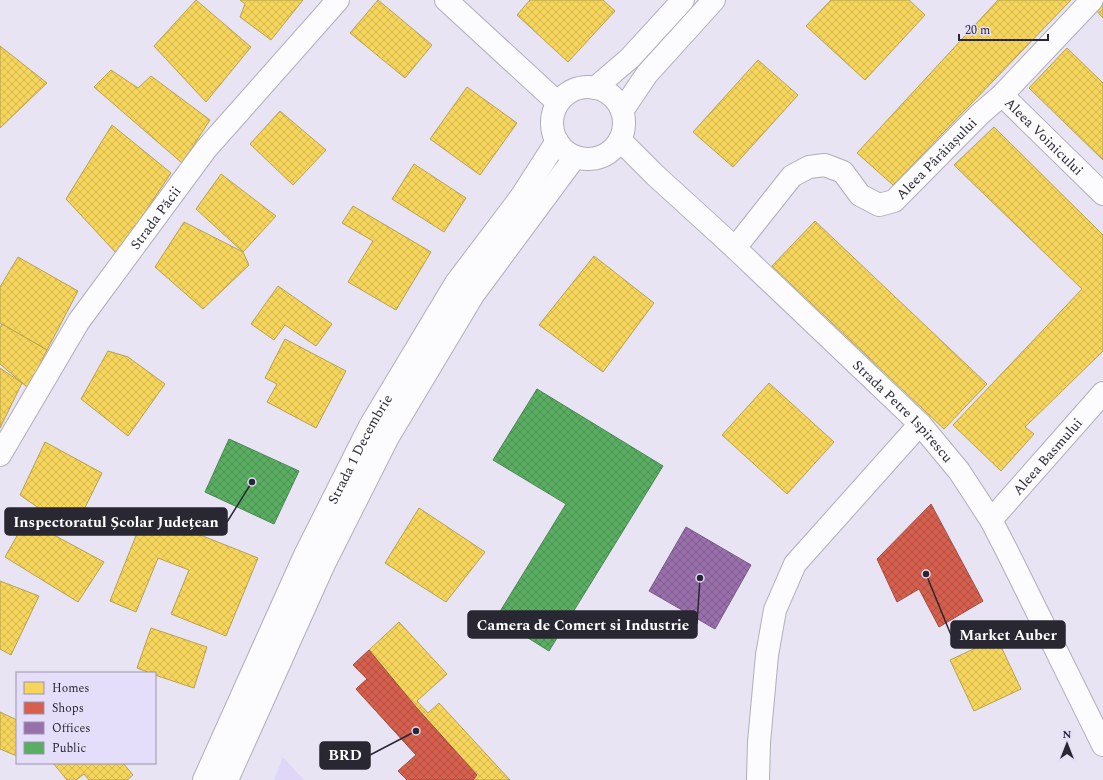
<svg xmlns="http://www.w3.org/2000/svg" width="1103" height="780" viewBox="0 0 1103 780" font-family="Spectral,serif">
	<defs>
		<pattern id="homes-cross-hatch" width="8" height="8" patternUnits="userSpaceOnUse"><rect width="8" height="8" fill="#f6d55c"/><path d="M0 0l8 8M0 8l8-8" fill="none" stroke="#d3b750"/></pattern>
		<pattern id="shops-cross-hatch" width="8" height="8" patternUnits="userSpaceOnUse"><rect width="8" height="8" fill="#d6604d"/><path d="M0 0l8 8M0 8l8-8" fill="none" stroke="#ae4f41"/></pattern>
		<pattern id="offices-cross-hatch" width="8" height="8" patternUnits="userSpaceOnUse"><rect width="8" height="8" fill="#9970ab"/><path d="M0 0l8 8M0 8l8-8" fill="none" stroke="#7d5c8c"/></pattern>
		<pattern id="public-cross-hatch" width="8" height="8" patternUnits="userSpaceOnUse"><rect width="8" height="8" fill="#5aae61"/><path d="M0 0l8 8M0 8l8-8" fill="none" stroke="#4a8e51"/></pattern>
	</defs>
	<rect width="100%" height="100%" fill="#e8e4f4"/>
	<!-- green -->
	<path fill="#e0d7f8" d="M 283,757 L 304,780 L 274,780 Z"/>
	<!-- homes -->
	<g fill="url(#homes-cross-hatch)" stroke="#b8a14f">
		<path d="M 196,0 L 251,47 L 206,102 L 154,46 Z"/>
		<path d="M 240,0 L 303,0 L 271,40 L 240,17 L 245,4 Z"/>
		<path d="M 378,0 L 432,45 L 405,78 L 350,33 Z"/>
		<path d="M 530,0 L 603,0 L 615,11 L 568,62 L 517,15 Z"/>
		<path d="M 831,0 L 909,0 L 925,15 L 865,80 L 806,26 Z"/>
		<path d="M 998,0 L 1071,0 L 893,185 L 857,153 Z"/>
		<path d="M 1103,1 L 1103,18 L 1095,9 Z"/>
		<path d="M 0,46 L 47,83 L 0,128 Z"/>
		<path d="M 1067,48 L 1103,83 L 1103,160 L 1029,88 Z"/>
		<path d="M 758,60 L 798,95 L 733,167 L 693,132 Z"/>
		<path d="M 111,70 L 138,88 L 151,76 L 210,120 L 182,163 L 94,87 Z"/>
		<path d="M 467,87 L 517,123 L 480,175 L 430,139 Z"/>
		<path d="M 280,111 L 326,150 L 293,185 L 250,144 Z"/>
		<path d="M 112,125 L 171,173 L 117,254 L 66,199 Z"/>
		<path d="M 994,127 L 1103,235 L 1103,351 L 1025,427 L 1034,434 L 1001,471 L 953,425 L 1082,289 L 954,165 Z"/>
		<path d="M 414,164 L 466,198 L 444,232 L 392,199 Z"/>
		<path d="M 221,174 L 276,216 L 243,252 L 196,209 Z"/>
		<path d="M 353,206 L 431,252 L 396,310 L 348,282 L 373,241 L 342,223 Z"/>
		<path d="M 815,221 L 987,384 L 944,429 L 772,266 Z"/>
		<path d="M 184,222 L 243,252 L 249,265 L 203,309 L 155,267 Z"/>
		<path d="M 594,256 L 654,303 L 603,372 L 539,325 Z"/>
		<path d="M 18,257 L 78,291 L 47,350 L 0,323 L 0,287 Z"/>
		<path d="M 278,286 L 332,324 L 316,346 L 285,325 L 274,340 L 251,324 Z"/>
		<path d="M 2,324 L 47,350 L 28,388 L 0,364 L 0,327 Z"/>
		<path d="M 285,339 L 346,371 L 316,428 L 267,402 L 277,384 L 265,378 Z"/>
		<path d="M 108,351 L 128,357 L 165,384 L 128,436 L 81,399 Z"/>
		<path d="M 0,368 L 22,383 L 0,428 Z"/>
		<path d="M 769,383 L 834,442 L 787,494 L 722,435 Z"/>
		<path d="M 45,442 L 102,473 L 73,532 L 20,495 Z"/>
		<path d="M 419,508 L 485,552 L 446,602 L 385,563 Z"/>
		<path d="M 145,513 L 258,558 L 226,636 L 171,614 L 189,570 L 158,558 L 136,612 L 110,601 Z"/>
		<path d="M 26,520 L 104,562 L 78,602 L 5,557 Z"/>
		<path d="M 0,581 L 39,596 L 11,655 L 0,649 Z"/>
		<path d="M 399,622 L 447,674 L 417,701 L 428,713 L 439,703 L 510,780 L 407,780 L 398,771 L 416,755 L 356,689 L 367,679 L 353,665 Z"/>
		<path d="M 151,628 L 207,647 L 194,688 L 155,675 L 155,673 L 150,673 L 137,668 Z"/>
		<path d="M 997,638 L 1021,689 L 974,711 L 950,660 Z"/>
		<path d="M 0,712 L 17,720 L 17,756 L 0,749 Z"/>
		<path d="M 53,763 L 123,763 L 133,775 L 127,780 L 89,780 L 84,774 L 76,780 L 67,780 Z"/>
	</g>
	<!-- shops -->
	<g fill="url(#shops-cross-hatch)" stroke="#a24f45">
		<path d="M 931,504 L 983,601 L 939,627 L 919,589 L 897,602 L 877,559 Z"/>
		<path d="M 369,650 L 416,707 L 477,775 L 473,780 L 407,780 L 398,771 L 416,755 L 356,689 L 367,679 L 353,665 Z"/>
	</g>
	<!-- offices -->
	<path fill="url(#offices-cross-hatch)" stroke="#775a86" d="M 686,527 L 751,565 L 715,629 L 649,591 Z"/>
	<!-- public -->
	<g fill="url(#public-cross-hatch)" stroke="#4b8653">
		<path d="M 537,389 L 663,466 L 549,651 L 496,618 L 566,504 L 493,460 Z"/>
		<path d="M 229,439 L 299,471 L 274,524 L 205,492 Z"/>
	</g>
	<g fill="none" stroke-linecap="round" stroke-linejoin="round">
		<defs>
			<g id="street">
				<path id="s1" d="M 1002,95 L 1103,194"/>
				<path id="s2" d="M 735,248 L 792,176 L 809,167 L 825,165 L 843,172 L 860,195 L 879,205 L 894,201 L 980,114 L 1002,95 L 1092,0"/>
				<path id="s3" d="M 0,455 L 79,321 L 206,149 L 338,0"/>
				<path id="s4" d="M 991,520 L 1103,393"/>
				<path d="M 758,780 L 759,742 L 767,655 L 775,610 L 795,564 L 920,424"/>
			</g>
			<g id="secondary">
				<path d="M 446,0 L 558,103"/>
				<path id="s5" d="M 620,140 L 655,175 L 735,248 L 920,424 L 959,471 L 991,520 L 1008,553 L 1103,745"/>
			</g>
			<g id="primary">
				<circle cx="588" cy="123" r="36"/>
				<path d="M 595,88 L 630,58 L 683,0"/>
				<path d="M 622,111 L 647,74 L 714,0"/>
				<path id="s6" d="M 204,780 L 305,555 L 370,426 L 456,283 L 521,197 L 557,141"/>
				<path d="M 227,780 L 324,564 L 388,437 L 473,295 L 575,157"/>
			</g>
		</defs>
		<!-- street casing -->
		<use href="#street" stroke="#b0aeba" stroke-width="24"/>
		<!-- secondary casing -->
		<use href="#secondary" stroke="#b0aeba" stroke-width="24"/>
		<!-- primary casing -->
		<use href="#primary" stroke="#b0aeba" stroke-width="24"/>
		<!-- street -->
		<use href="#street" stroke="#fcfbfd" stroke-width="22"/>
		<!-- secondary -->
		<use href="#secondary" stroke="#fcfbfd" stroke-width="22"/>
		<!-- primary -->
		<use href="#primary" stroke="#fcfbfd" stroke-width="22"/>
	</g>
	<g text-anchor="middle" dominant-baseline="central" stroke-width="4" stroke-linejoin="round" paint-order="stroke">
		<!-- street labels -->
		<g font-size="14" fill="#292731" stroke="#e5defa">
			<text stroke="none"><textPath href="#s1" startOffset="59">Aleea Voinicului</textPath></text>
			<text stroke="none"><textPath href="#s2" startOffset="272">Aleea Pârâiașului</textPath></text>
			<text stroke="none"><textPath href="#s3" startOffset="284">Strada Păcii</textPath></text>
			<text stroke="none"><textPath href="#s5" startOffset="392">Strada Petre Ispirescu</textPath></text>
			<text stroke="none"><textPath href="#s6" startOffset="366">Strada 1 Decembrie</textPath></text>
			<text stroke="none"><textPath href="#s4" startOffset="85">Aleea Basmului</textPath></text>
		</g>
	</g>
	<!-- callouts -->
	<path fill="none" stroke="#292731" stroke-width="1.5" d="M252 482L227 522M700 578L697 624M926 574L951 635M416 731L370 755"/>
	<g fill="#292731" stroke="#e5defa" stroke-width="1.5">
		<circle cx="252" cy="482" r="4"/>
		<circle cx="700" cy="578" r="4"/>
		<circle cx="926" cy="574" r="4"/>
		<circle cx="416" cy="731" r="4"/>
	</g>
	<g fill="#292731" stroke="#292731" stroke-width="1.5">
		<rect x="5" y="508" width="222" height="27" rx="4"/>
		<rect x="468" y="611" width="229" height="27" rx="4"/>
		<rect x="951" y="621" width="114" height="27" rx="4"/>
		<rect x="320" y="742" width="50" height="27" rx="4"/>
	</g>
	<g font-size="15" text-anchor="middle" font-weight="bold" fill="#fff">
		<text x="116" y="527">Inspectoratul Școlar Județean</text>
		<text x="583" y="630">Camera de Comert si Industrie</text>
		<text x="1008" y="640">Market Auber</text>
		<text x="345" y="760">BRD</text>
	</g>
	<!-- legend -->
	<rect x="16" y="672" width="140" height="92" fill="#e5defa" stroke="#9a95aa"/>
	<rect x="24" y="682" width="20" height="12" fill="#f6d55c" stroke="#9a95aa"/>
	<text x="52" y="692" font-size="12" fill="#292731">Homes</text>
	<rect x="24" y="702" width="20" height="12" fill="#d6604d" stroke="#9a95aa"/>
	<text x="52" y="712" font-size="12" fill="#292731">Shops</text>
	<rect x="24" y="722" width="20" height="12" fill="#9970ab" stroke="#9a95aa"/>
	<text x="52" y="732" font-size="12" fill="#292731">Offices</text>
	<rect x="24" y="742" width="20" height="12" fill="#5aae61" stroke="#9a95aa"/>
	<text x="52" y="752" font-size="12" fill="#292731">Public</text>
	<!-- north arrow -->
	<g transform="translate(1067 744)" stroke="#e5defa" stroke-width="3" paint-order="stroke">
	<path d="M0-3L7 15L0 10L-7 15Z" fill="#292731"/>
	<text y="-6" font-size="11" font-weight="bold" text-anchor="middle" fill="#292731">N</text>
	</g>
	<!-- scale -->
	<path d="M959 34v6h89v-6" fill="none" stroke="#292731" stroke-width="2"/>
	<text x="965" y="34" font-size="12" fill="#292731" stroke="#e5defa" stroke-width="3" paint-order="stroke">20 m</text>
</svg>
